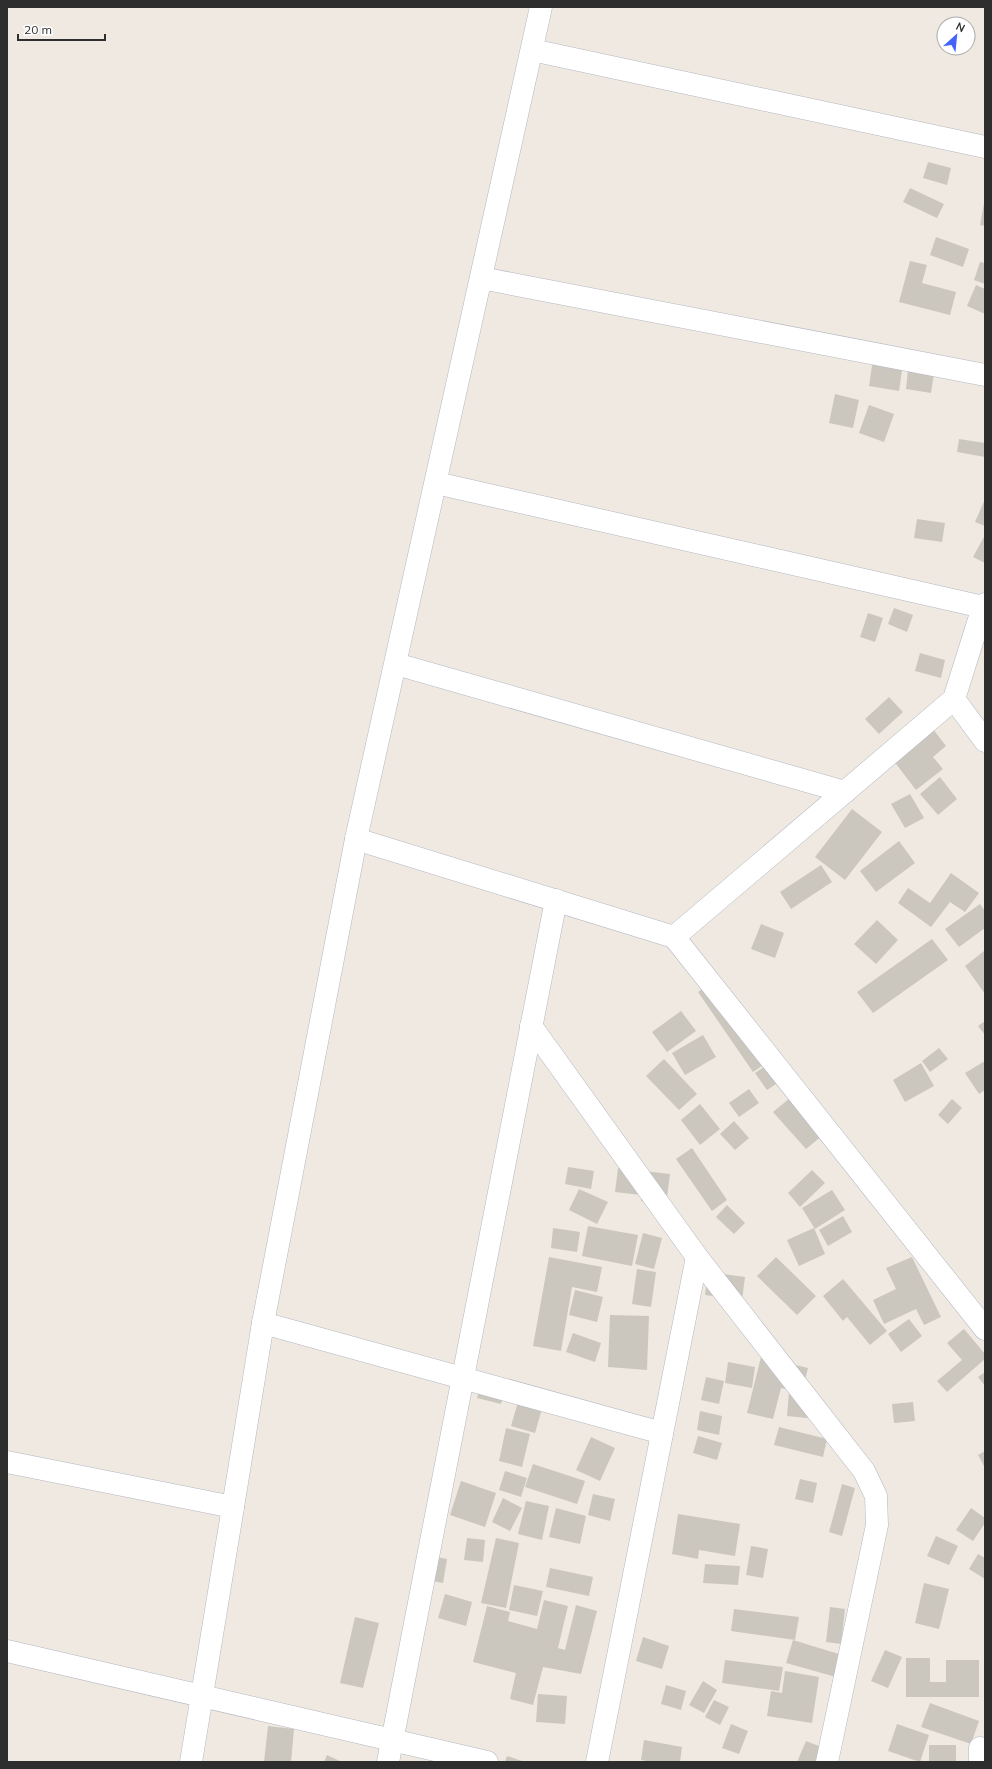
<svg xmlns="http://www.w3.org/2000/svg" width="992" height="1769" viewBox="0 0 992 1769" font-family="Mulish,sans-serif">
	<rect width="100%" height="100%" fill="#efe9e1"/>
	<!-- building -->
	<g fill="#cbc7bf">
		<path d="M 928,162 L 951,168 L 947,185 L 923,178 Z"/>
		<path d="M 910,188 L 944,204 L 937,218 L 903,202 Z"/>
		<path d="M 984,203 L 985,203 L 985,226 L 980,225 Z"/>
		<path d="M 936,237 L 969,249 L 963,267 L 930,255 Z"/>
		<path d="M 910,261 L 927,265 L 922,283 L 956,292 L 950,315 L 899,302 Z"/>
		<path d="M 980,262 L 985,263 L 985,284 L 974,280 Z"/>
		<path d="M 976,285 L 985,289 L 985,314 L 967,306 Z"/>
		<path d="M 873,359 L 903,364 L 899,391 L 869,386 Z"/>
		<path d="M 908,370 L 934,373 L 931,393 L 906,389 Z"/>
		<path d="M 835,394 L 859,400 L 853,428 L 829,423 Z"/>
		<path d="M 869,405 L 894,414 L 884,442 L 859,433 Z"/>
		<path d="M 959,439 L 985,443 L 985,457 L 957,452 Z"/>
		<path d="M 985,499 L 985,526 L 975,522 Z"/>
		<path d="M 917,519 L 945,523 L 942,542 L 914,538 Z"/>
		<path d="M 985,535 L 985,563 L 973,557 Z"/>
		<path d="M 894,608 L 913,615 L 907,632 L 888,624 Z"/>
		<path d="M 868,613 L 883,618 L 875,642 L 860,637 Z"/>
		<path d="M 920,653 L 945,660 L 941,678 L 915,671 Z"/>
		<path d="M 889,697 L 903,712 L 879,734 L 865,719 Z"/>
		<path d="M 933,729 L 946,746 L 933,757 L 943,769 L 916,790 L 893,760 Z"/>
		<path d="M 940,777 L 957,799 L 938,815 L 920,794 Z"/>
		<path d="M 910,794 L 924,818 L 905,828 L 891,804 Z"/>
		<path d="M 852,809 L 882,832 L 845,880 L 815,857 Z"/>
		<path d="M 899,841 L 915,863 L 876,892 L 860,871 Z"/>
		<path d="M 821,865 L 832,882 L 791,909 L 780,892 Z"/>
		<path d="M 951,873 L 979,893 L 965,912 L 950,902 L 931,927 L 898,903 L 908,888 L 930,903 Z"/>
		<path d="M 980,904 L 985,911 L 985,928 L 959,947 L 945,929 Z"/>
		<path d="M 877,920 L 898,940 L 876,964 L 854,944 Z"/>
		<path d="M 761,924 L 784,933 L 775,958 L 751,949 Z"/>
		<path d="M 932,939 L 948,960 L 873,1013 L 857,992 Z"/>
		<path d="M 984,951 L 985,952 L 985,994 L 965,966 Z"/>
		<path d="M 714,982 L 769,1061 L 753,1072 L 698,992 Z"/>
		<path d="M 681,1011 L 696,1031 L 667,1052 L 652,1032 Z"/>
		<path d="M 985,1021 L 985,1035 L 978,1026 Z"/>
		<path d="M 703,1035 L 716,1057 L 685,1075 L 672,1053 Z"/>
		<path d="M 939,1048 L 948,1059 L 930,1072 L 922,1061 Z"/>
		<path d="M 664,1059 L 697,1094 L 679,1110 L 646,1076 Z"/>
		<path d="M 985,1061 L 985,1090 L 979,1094 L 965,1073 Z"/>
		<path d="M 921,1063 L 934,1086 L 905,1102 L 893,1080 Z"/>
		<path d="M 767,1065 L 779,1082 L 767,1090 L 755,1073 Z"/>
		<path d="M 749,1089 L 759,1103 L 739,1117 L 729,1103 Z"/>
		<path d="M 790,1098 L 823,1135 L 806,1149 L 773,1112 Z"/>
		<path d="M 952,1099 L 962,1108 L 948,1124 L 938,1115 Z"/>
		<path d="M 700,1104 L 720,1129 L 700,1145 L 681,1120 Z"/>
		<path d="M 734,1121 L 749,1138 L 735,1150 L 720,1134 Z"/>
		<path d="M 692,1148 L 727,1200 L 712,1211 L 676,1159 Z"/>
		<path d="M 568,1167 L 594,1171 L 591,1189 L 565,1184 Z"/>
		<path d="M 618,1168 L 670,1174 L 666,1205 L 641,1201 L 641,1195 L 615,1192 Z"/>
		<path d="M 812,1170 L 825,1183 L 800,1207 L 788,1193 Z"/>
		<path d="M 579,1189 L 608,1202 L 597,1224 L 569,1210 Z"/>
		<path d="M 832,1190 L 845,1210 L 815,1229 L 802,1208 Z"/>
		<path d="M 727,1205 L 745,1223 L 734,1234 L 716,1217 Z"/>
		<path d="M 843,1216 L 852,1232 L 828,1246 L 819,1230 Z"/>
		<path d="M 588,1226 L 638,1235 L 632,1266 L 582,1256 Z"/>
		<path d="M 553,1228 L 580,1232 L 577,1252 L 551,1248 Z"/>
		<path d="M 814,1228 L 825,1254 L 799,1266 L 787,1240 Z"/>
		<path d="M 643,1233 L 662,1238 L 654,1269 L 635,1264 Z"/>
		<path d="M 549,1257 L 602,1267 L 597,1292 L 572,1287 L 561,1351 L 533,1346 Z"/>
		<path d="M 776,1257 L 816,1296 L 797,1315 L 757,1276 Z"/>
		<path d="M 912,1257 L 941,1317 L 924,1325 L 916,1309 L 884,1324 L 873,1300 L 896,1289 L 886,1268 Z"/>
		<path d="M 637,1269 L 656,1272 L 651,1307 L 632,1304 Z"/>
		<path d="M 708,1272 L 745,1277 L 742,1300 L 705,1295 Z"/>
		<path d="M 843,1279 L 887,1331 L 870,1345 L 847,1317 L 843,1321 L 823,1296 Z"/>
		<path d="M 575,1290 L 603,1297 L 597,1322 L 569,1315 Z"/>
		<path d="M 610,1315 L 649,1316 L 647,1370 L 608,1367 Z"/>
		<path d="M 909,1319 L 922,1336 L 901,1352 L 888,1334 Z"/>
		<path d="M 964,1329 L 985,1354 L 985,1359 L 947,1392 L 937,1381 L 962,1360 L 947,1343 Z"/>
		<path d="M 573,1333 L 601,1343 L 595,1362 L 566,1352 Z"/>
		<path d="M 761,1357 L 808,1368 L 802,1393 L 781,1388 L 773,1419 L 747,1413 Z"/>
		<path d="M 728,1362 L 755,1367 L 752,1388 L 725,1383 Z"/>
		<path d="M 985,1372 L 985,1386 L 978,1377 Z"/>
		<path d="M 706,1377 L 724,1381 L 719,1404 L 701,1400 Z"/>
		<path d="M 482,1380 L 506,1386 L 501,1404 L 477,1398 Z"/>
		<path d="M 522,1388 L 546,1395 L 535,1433 L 511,1426 Z"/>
		<path d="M 789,1392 L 820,1396 L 817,1419 L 787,1416 Z"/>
		<path d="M 913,1402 L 915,1421 L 894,1423 L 892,1404 Z"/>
		<path d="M 700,1411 L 722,1416 L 719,1435 L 697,1430 Z"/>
		<path d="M 779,1427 L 827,1439 L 823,1457 L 774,1445 Z"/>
		<path d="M 506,1428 L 530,1434 L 522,1467 L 499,1461 Z"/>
		<path d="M 698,1436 L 722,1443 L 717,1460 L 693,1453 Z"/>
		<path d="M 591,1437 L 615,1448 L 600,1481 L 576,1470 Z"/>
		<path d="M 985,1451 L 985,1468 L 978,1455 Z"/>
		<path d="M 533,1464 L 585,1481 L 577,1504 L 525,1487 Z"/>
		<path d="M 505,1471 L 527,1478 L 521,1497 L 499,1490 Z"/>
		<path d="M 800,1479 L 817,1483 L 813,1503 L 795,1499 Z"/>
		<path d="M 461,1481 L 496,1493 L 485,1527 L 450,1515 Z"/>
		<path d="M 842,1484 L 855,1488 L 842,1536 L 829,1532 Z"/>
		<path d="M 593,1494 L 615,1499 L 610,1521 L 588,1515 Z"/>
		<path d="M 503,1498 L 522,1508 L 510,1531 L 492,1522 Z"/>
		<path d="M 526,1501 L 549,1506 L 542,1540 L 518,1534 Z"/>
		<path d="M 556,1508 L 586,1516 L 580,1544 L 549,1537 Z"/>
		<path d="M 971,1508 L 985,1518 L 985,1523 L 973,1541 L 956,1530 Z"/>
		<path d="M 678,1514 L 740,1524 L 735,1556 L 699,1550 L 698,1559 L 672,1554 Z"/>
		<path d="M 936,1536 L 958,1546 L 949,1565 L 927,1556 Z"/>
		<path d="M 467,1538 L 485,1540 L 483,1562 L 464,1560 Z"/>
		<path d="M 496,1538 L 519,1543 L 506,1608 L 481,1603 Z"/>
		<path d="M 751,1546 L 768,1549 L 763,1578 L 746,1575 Z"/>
		<path d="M 978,1554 L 985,1558 L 985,1579 L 969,1569 Z"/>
		<path d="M 432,1556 L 447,1559 L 443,1583 L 427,1580 Z"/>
		<path d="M 705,1564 L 740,1566 L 738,1585 L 703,1583 Z"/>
		<path d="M 550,1568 L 593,1577 L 589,1596 L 546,1587 Z"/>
		<path d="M 924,1583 L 949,1589 L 939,1629 L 915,1623 Z"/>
		<path d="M 514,1585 L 543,1591 L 537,1616 L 509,1610 Z"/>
		<path d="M 445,1594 L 472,1602 L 466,1626 L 438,1618 Z"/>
		<path d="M 544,1600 L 568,1606 L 558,1648 L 565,1650 L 576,1605 L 597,1611 L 581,1674 L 543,1667 L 533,1705 L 510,1699 L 516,1673 L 473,1662 L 487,1606 L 510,1612 L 508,1621 L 537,1629 Z"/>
		<path d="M 830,1607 L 845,1609 L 841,1644 L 826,1642 Z"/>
		<path d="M 734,1609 L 799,1617 L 795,1640 L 731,1631 Z"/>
		<path d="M 355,1617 L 379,1623 L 363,1688 L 340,1683 Z"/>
		<path d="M 643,1637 L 669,1646 L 662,1669 L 636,1661 Z"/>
		<path d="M 793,1640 L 842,1655 L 836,1677 L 786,1663 Z"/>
		<path d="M 885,1650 L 902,1657 L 888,1688 L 871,1681 Z"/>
		<path d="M 906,1658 L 930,1658 L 930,1682 L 946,1682 L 946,1660 L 979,1660 L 979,1697 L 906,1697 Z"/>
		<path d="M 725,1660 L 783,1667 L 779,1691 L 722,1683 Z"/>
		<path d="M 785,1671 L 819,1677 L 812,1723 L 767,1716 L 771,1691 L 782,1693 Z"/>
		<path d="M 703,1681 L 717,1690 L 704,1713 L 689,1705 Z"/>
		<path d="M 666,1685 L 686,1691 L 681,1710 L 661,1704 Z"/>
		<path d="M 538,1694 L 567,1696 L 565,1724 L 536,1722 Z"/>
		<path d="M 714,1700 L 729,1707 L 720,1725 L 705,1717 Z"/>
		<path d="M 930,1703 L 979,1721 L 971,1744 L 921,1727 Z"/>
		<path d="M 731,1724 L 748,1731 L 739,1754 L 722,1748 Z"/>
		<path d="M 897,1724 L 929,1735 L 920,1762 L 888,1751 Z"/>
		<path d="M 268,1726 L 294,1729 L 291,1762 L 264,1762 Z"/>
		<path d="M 644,1740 L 682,1747 L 680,1762 L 651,1762 L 641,1760 Z"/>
		<path d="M 806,1741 L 829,1750 L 824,1762 L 797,1762 Z"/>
		<rect x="929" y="1745" width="27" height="17"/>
		<path d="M 327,1755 L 342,1762 L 324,1762 Z"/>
		<path d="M 507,1756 L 525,1762 L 505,1762 Z"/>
	</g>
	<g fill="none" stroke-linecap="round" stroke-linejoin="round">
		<defs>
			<g id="minor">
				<path d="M 532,50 L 985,147"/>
				<path d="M 481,278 L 985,375"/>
				<path d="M 436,483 L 983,607"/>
				<path d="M 396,664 L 845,792"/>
				<path d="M 954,699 L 985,741"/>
				<path d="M 356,839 L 674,937 L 985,1329"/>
				<path d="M 674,937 L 954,699 L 983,607 L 985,604"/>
				<path d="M 531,1026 L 697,1257 L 864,1471 L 876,1496 L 877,1525 L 827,1762"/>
				<path d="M 263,1323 L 662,1433"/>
				<path d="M 7,1462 L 233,1507 L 263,1323 L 356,839 L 541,7"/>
				<path d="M 7,1651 L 487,1762"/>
				<path d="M 980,1748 L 980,1762"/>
				<path d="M 191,1762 L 233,1507"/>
				<path d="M 388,1762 L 556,900"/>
				<path d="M 597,1762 L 697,1257"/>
			</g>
		</defs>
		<!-- minor casing -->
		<use href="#minor" stroke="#b4b7c1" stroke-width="23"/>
		<!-- minor -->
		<use href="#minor" stroke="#fff" stroke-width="22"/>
	</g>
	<!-- border -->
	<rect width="992" height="1769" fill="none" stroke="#2e2e2e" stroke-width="16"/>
	<!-- north arrow -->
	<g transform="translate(956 36) rotate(27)"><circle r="19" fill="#ffffff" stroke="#ababab"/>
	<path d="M0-3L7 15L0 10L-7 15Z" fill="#4264fb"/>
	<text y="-6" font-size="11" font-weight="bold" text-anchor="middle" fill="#2e2e2e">N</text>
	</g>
	<!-- scale -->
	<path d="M18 34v6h87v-6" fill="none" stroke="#2e2e2e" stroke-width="2"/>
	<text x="24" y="34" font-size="12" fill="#2e2e2e" stroke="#ffffff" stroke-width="3" paint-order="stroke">20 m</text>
</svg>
